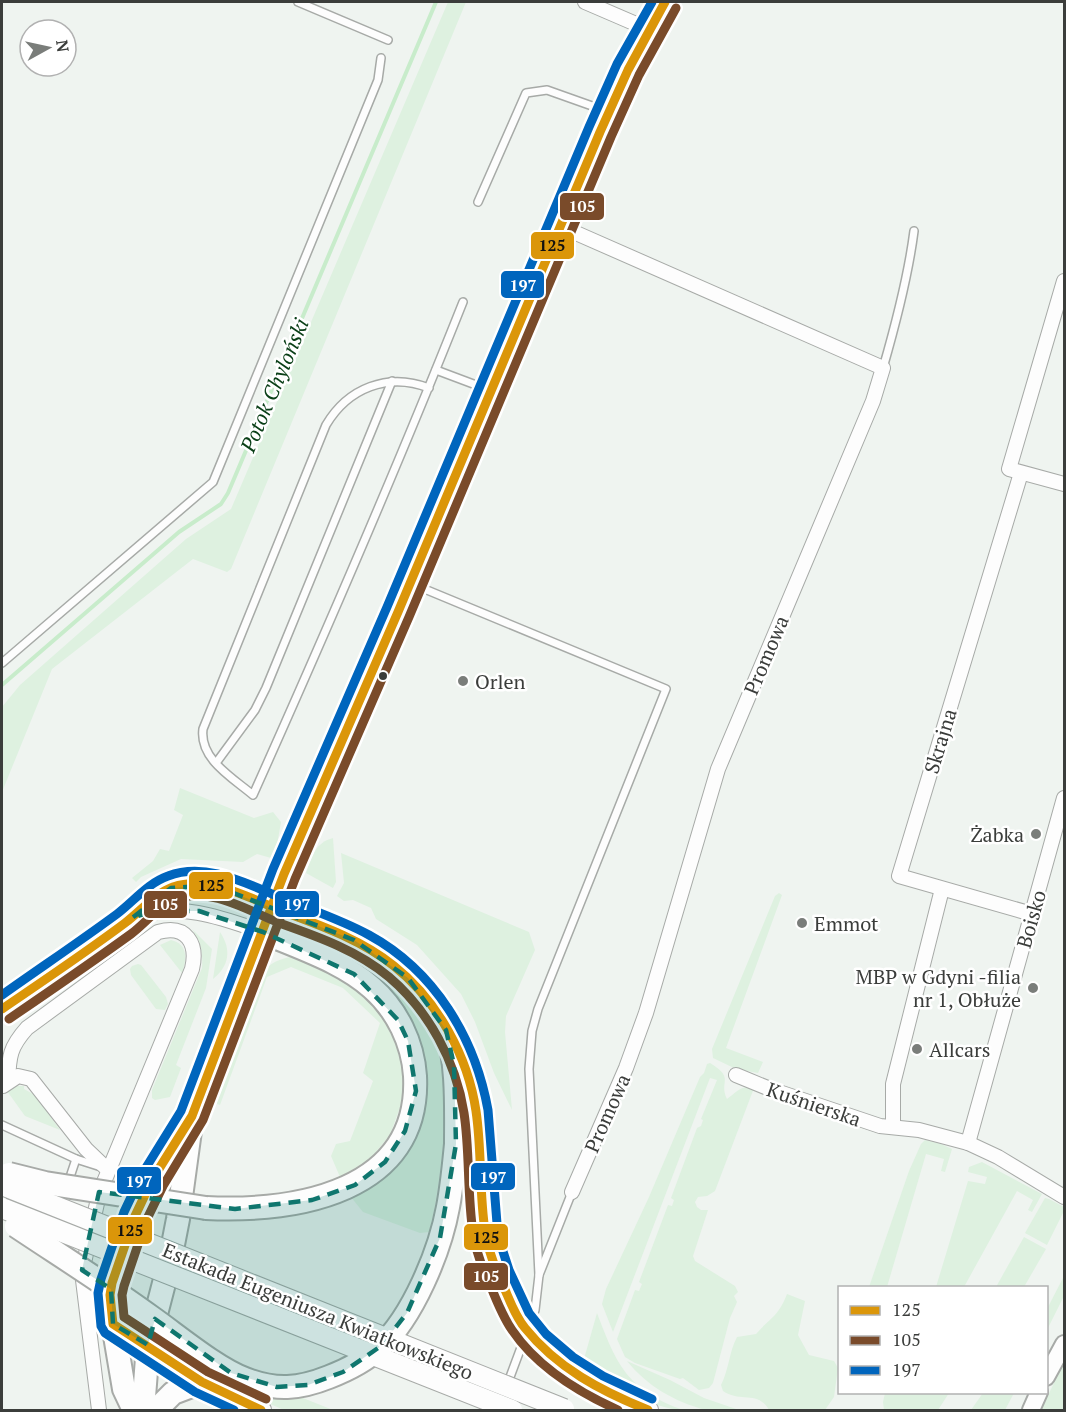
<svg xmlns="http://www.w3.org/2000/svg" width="1066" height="1412" viewBox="0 0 1066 1412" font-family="'PT Serif',serif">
	<rect width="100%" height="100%" fill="#eff4f0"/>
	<!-- green -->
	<g fill="#def1e0">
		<path d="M 448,2 L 466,2 L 231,569 L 227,572 L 193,559 L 52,669 L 2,792 L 2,707 L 20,685 L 186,539 L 231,509 Z"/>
		<path d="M 180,788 L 254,818 L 273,812 L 281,822 L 277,845 L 271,858 L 257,854 L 243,862 L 181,859 L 141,877 L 136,882 L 132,878 L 153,861 L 160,849 L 169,851 L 183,815 L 174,810 Z"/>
		<path d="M 333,838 L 336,882 L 333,888 L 306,873 C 311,857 316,842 333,838 Z"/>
		<path d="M 341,853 L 529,932 L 535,950 L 506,1016 L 505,1032 L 512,1110 L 494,1073 L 475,1022 L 461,994 L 417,945 L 376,919 L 371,908 L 353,900 L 344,901 L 337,896 L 344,883 Z"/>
		<path d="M 779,893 L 782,895 L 726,1048 L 763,1062 L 758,1073 L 736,1069 L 713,1058 L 712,1049 L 775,896 Z"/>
		<path d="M 293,925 C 321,937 351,948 375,966 C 419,999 448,1055 447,1109 C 446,1124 443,1140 442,1155 C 439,1181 436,1206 429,1232 L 420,1233 L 363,1212 L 351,1197 L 379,1183 L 401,1158 L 417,1131 L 427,1086 L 425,1056 L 412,1020 L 400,1002 L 392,993 L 372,977 L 286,927 Z"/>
		<path d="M 192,929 L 212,949 L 206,988 L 176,1065 L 181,1068 L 170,1097 L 155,1100 L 152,1098 L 152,1090 L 202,968 C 203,952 201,942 192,929 Z"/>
		<path d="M 220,932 C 232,950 229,966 213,979 Z"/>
		<path d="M 171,940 C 188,944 187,959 182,973 L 160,945 Z"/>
		<path d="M 290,957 L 300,958 L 343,977 L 378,1003 L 405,1054 L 402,1102 L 390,1135 L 370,1159 L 340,1177 L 331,1156 L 336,1144 L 350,1141 L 373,1081 L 363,1073 L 380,1023 L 343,988 L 291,967 L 267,977 L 220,1105 L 217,1104 C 216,1083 251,987 265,970 C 271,962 281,959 290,957 Z"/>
		<path d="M 138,964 L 141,965 L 166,997 L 168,1004 L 165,1010 L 156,1009 L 131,975 L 130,969 L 132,966 Z"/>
		<path d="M 710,1063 C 736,1079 718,1081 727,1099 C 737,1092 740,1085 754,1088 L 715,1191 L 707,1196 L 698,1197 L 695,1202 L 697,1207 L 701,1210 L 708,1210 L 693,1256 L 695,1261 L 735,1286 L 738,1292 L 734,1296 L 737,1302 L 730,1318 L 713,1383 L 709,1388 L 699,1390 L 683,1378 L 680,1379 L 635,1363 L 625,1357 L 617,1339 L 635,1290 L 639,1291 L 642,1284 L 639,1282 L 668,1205 L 672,1206 L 674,1200 L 671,1198 L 697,1128 L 701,1126 L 703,1120 L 701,1119 L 717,1080 L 710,1078 L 613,1332 L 602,1304 L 606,1289 L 649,1197 L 700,1077 L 704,1073 L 707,1064 Z"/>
		<path d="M 15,1086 L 24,1086 L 24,1089 L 35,1095 L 60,1130 L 25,1116 L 7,1091 Z"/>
		<path d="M 925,1140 L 941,1144 L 952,1149 L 945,1172 L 941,1171 L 944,1159 L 926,1154 L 887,1287 L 869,1287 L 909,1171 L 921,1144 Z"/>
		<path d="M 982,1162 L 1042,1194 L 1032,1212 L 1028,1210 L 1033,1200 L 1017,1191 L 964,1287 L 936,1287 L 968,1181 L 985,1184 L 987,1177 L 968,1172 L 969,1167 Z"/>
		<path d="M 1045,1198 L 1049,1199 L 1064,1207 L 1064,1211 L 1047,1245 L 1025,1233 Z"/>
		<path d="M 1024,1237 L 1046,1249 L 1024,1287 L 996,1287 Z"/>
		<path d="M 1064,1276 L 1064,1296 L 1047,1330 L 1047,1309 Z"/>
		<path d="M 787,1294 L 805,1301 L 798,1335 L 809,1355 L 834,1361 L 838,1368 L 834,1397 L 825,1410 L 769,1410 C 758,1390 740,1403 723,1391 L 721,1385 C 729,1369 729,1352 737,1337 L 756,1334 C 771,1317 778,1317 787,1294 Z"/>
		<path d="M 597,1313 C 617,1366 628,1390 683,1410 C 655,1410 606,1382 582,1366 Z"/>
		<path d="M 627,1361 L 670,1380 L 704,1398 L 739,1410 C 729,1411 716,1412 706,1410 C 675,1402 647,1386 627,1361 Z"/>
		<path d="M 1064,1362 L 1064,1410 L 1041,1410 Z"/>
		<path d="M 225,1379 L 293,1394 L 333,1410 L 284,1410 L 222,1383 Z"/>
		<path d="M 885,1393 L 885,1392 L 949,1393 L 938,1410 L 884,1410 L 883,1402 Z"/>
		<path d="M 983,1393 L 983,1392 L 1014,1393 L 1005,1410 L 971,1410 Z"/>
	</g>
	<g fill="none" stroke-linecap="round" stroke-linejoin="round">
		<!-- stream -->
		<path stroke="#c8eccb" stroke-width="4" d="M 2,685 L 179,532 L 221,504 L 228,493 L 436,2"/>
		<defs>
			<g id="service">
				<path d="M 298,2 L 388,40"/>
				<path d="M 478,202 L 526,93 L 547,90 L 609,112"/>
				<path d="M 883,368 C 896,323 908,278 914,231"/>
				<path d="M 436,370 L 492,391"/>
				<path d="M 429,388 C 388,372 348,388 326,425 L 203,729 C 199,759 233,778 253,795 C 326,632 397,468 463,302"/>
				<path d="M 410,583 L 666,689 L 538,1009 L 532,1031 L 529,1069 L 539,1275"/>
				<path d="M 2,663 L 213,482 L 378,80 L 381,58"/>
				<path d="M 216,763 L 255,710 L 266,688 L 392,381"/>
				<path d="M 2,1125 L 76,1159 L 98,1166"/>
				<path d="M 68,1183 L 76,1159"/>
				<path d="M 507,1385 L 535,1310 L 539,1275 L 572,1192"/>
			</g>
			<g id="minor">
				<path d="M 585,2 L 650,30"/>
				<path d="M 560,226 L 883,368 L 873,401 L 718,769 L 646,1013 L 626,1068 L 572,1192"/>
				<path d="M 1064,281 L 1009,469 L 1064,484"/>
				<path d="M 1021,473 L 899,876 L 1032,914"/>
				<path d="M 136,917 C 181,902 220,917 263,932"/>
				<path d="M 2,1009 L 99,942 L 132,918 L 160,893 L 171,888 L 183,884 L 213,885 L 272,907 L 600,132 L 628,70 L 665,2"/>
				<path d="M 736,1075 L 770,1089 L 880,1126 L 919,1130 L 968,1143 L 998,1157 L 1064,1197"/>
				<path d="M 8,1081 C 9,1056 10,1047 27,1028 L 158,932 C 187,924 198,944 192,969 L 99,1194 L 82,1272 L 99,1410"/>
				<path d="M 3,1086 L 18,1076 L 31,1079 L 86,1149 L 108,1170"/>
				<path d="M 893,1126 L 893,1084 L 942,889"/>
				<path d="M 968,1143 L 1064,798"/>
			</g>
			<g id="tertiary">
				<path d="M 1046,1377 L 1064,1344"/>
				<path d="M 1031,1410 L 1039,1392"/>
			</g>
			<g id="secondary">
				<path d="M 456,1048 C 477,1094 477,1132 479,1182"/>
				<path d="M 148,1345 L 202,1382 L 261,1410"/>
				<path d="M 569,1370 L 587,1383 L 648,1410"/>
			</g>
			<g id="trunk">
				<path d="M 206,1208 C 295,1212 421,1193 415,1076 C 413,1043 397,1010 372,988 C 342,961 299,948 263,932"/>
				<path d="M 134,1410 L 124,1389 L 113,1324 L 110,1295 L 112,1283 L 135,1216 L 152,1180 L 188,1122"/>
				<path d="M 143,1410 L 148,1345 L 170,1260 L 178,1219 L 192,1116 L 272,907 C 333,930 398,952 434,1010 C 438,1017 444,1023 446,1030 C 458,1060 456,1111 456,1144"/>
				<path d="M 156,1410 L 173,1393 L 202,1382"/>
			</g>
		</defs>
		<!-- service casing -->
		<use href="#service" stroke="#a7aaa7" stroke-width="10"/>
		<!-- minor casing -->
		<use href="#minor" stroke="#a7aaa7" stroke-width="16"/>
		<!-- tertiary casing -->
		<use href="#tertiary" stroke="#a7aaa7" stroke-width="20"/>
		<!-- secondary casing -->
		<use href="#secondary" stroke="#a7aaa7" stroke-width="22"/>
		<!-- trunk casing -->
		<use href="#trunk" stroke="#a7aaa7" stroke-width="26"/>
		<!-- service -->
		<use href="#service" stroke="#fdfdfd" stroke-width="7"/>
		<!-- minor -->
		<use href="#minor" stroke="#fdfdfd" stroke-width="14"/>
		<!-- tertiary -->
		<use href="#tertiary" stroke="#fdfdfd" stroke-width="16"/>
		<!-- secondary -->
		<use href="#secondary" stroke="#fdfdfd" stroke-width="20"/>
		<!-- trunk -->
		<use href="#trunk" stroke="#fdfdfd" stroke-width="22"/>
		<defs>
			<g id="secondary-bridge">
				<path d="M 479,1182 L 485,1233 L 496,1269 L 508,1297 L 523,1326 L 548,1352 L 569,1370"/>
				<path d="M 2,1185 L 564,1409"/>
				<path d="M 2,1208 L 512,1410"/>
			</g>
			<g id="trunk-bridge">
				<path d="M 9,1174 L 45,1183 L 206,1208"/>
				<path d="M 16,1226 C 61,1256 107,1285 151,1317 C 178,1336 216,1368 245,1379 C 276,1391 299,1389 329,1377 C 347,1370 365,1361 379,1348 C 413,1317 440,1251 448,1207 C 452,1186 454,1165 456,1144"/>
			</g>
		</defs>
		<!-- secondary-bridge casing -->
		<use href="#secondary-bridge" stroke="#a7aaa7" stroke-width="22" stroke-linecap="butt"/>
		<!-- trunk-bridge casing -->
		<use href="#trunk-bridge" stroke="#a7aaa7" stroke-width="26" stroke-linecap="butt"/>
		<!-- secondary-bridge -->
		<use href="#secondary-bridge" stroke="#fdfdfd" stroke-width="20"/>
		<!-- trunk-bridge -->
		<use href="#trunk-bridge" stroke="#fdfdfd" stroke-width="22"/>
		<defs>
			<g id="bus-1">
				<path d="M 2,1009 C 43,981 85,953 125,923 C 141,911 154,894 173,887 C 212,874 252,900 287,913 C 325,927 363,941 394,966 C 438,1001 468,1057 476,1111 C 482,1151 479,1191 485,1231 C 488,1252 497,1273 506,1292 C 511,1304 516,1317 525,1328 C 557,1368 601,1391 648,1410"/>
				<path d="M 261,1410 L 202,1382 L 113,1324 L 110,1295 L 112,1283 L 135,1216 L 152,1180 L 192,1116 L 284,874 L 398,612 L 600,132 L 628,70 L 665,2"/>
			</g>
			<g id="bus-2">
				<path d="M 9,1019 C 50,991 91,963 131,934 C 146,923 159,905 176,899 C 212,886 250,912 282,924 C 319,937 358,951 389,977 C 428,1010 456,1061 464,1113 C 470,1152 467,1193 473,1233 C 476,1252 483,1270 491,1287 C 497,1302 503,1317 512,1330 C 537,1367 578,1392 618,1410"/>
				<path d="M 266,1399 L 208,1372 L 124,1317 L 122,1295 L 124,1286 L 146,1221 L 163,1186 L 203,1120 L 295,879 L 409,617 L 611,137 L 639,75 L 676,8"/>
			</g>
			<g id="bus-3">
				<path d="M 2,995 C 40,968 79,942 117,914 C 134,901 148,883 168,876 C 205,862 243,882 277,896 C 308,909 340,919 369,935 C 435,971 475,1038 488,1110 L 498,1236 L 509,1270 L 529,1313 L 546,1334 L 573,1357 L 603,1376 L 652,1399"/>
				<path d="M 234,1410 L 195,1392 L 105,1333 L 101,1326 L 98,1293 L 101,1279 L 124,1212 L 142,1174 L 181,1111 L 273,869 L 387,607 L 589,127 L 617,64 L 652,2"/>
			</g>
		</defs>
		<!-- bus-1 casing -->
		<use href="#bus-1" stroke="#fff" stroke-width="14"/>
		<!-- bus-2 casing -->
		<use href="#bus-2" stroke="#fff" stroke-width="14"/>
		<!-- bus-3 casing -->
		<use href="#bus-3" stroke="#fff" stroke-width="14"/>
		<!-- bus-1 -->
		<use href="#bus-1" stroke="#db9609" stroke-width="9"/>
		<!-- bus-2 -->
		<use href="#bus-2" stroke="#7a4b2a" stroke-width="9"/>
		<!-- bus-3 -->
		<use href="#bus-3" stroke="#0065bd" stroke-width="9"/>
	</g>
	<!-- marked area -->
	<path fill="#0f766e" fill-opacity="0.2" stroke="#0f766e" stroke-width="4.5" stroke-dasharray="12 8" stroke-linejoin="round" d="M 213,885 L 354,940 L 408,978 L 446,1030 L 454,1065 L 456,1144 L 440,1238 L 407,1313 L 381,1346 L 343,1372 L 308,1385 L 277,1387 L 231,1373 L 155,1319 L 148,1345 L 113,1324 L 111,1289 L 82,1270 L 99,1192 L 235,1209 L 312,1200 L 355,1185 L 385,1162 L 405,1131 L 416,1091 L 408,1041 L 398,1020 L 354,974 L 263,932 L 199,911 L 153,911 L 132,918 L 171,888 Z"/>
	<!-- markers -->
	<circle fill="#3b3d3b" stroke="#fff" stroke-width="2" cx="383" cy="676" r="5"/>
	<g fill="#7a7d7a" stroke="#fff" stroke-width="2">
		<circle cx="463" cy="681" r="6"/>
		<circle cx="1036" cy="834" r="6"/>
		<circle cx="802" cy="923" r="6"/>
		<circle cx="1033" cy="988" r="6"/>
		<circle cx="917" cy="1049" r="6"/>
	</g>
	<g text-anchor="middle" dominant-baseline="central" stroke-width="5" stroke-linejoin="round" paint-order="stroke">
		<!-- street labels -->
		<g font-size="20" fill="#3b3d3b" stroke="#fff">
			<text transform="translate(766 655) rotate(-67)">Promowa</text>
			<text transform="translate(940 741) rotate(-73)">Skrajna</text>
			<text transform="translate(1031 919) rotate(-74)">Boisko</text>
			<text transform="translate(814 1104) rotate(19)">Kuśnierska</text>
			<text transform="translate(607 1113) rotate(-66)">Promowa</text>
			<text transform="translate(318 1311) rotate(22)">Estakada Eugeniusza Kwiatkowskiego</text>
		</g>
		<!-- poi labels -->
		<g font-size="20" fill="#3b3d3b" stroke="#fff" text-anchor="start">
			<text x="475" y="681">Orlen</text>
			<text x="1024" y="834" text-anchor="end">Żabka</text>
			<text x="814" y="923">Emmot</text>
			<text x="1021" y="976" text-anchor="end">MBP w Gdyni -filia<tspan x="1021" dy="23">nr 1, Obłuże</tspan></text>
			<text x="929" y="1049">Allcars</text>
		</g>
		<!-- water labels -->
		<g font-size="21" font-style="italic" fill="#0b4018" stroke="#fff">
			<text transform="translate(274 385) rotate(-67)">Potok Chyloński</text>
		</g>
	</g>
	<g stroke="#fff" stroke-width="2">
		<rect x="559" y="192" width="46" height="29" rx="6" fill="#7a4b2a"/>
		<rect x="530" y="231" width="45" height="29" rx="6" fill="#db9609"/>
		<rect x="500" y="270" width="45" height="29" rx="6" fill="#0065bd"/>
		<rect x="188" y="871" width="46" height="29" rx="6" fill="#db9609"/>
		<rect x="274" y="890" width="46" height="28" rx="6" fill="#0065bd"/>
		<rect x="143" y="890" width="45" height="29" rx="6" fill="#7a4b2a"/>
		<rect x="470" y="1162" width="46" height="29" rx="6" fill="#0065bd"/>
		<rect x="116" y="1166" width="46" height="29" rx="6" fill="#0065bd"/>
		<rect x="107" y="1216" width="46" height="29" rx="6" fill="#db9609"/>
		<rect x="463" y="1223" width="46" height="28" rx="6" fill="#db9609"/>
		<rect x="463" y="1262" width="46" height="29" rx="6" fill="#7a4b2a"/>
	</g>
	<g font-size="16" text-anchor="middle" font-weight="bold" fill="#fff">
		<text x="582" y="212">105</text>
		<text x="523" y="291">197</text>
		<text x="297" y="910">197</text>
		<text x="165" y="910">105</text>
		<text x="493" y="1183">197</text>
		<text x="139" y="1187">197</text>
		<text x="486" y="1282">105</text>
	</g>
	<g font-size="16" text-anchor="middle" font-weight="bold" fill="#111">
		<text x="552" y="251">125</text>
		<text x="211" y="891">125</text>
		<text x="130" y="1236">125</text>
		<text x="486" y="1243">125</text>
	</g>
	<!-- border -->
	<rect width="1066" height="1412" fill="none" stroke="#3b3d3b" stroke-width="6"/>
	<!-- legend -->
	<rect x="838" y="1286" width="210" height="108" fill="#ffffff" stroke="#b1b1b1" stroke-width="1.5"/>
	<rect x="850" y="1306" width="30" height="9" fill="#db9609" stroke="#b1b1b1" stroke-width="1.5"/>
	<text x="892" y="1316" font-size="18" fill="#3b3d3b">125</text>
	<rect x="850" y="1336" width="30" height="9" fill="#7a4b2a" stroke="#b1b1b1" stroke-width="1.5"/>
	<text x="892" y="1346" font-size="18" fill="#3b3d3b">105</text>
	<rect x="850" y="1366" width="30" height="9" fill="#0065bd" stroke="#b1b1b1" stroke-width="1.5"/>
	<text x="892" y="1376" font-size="18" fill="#3b3d3b">197</text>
	<!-- north arrow -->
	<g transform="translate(48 48) rotate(82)"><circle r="28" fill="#ffffff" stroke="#b1b1b1" stroke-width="1.5"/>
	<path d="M0-4.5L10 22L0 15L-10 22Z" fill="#7a7d7a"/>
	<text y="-9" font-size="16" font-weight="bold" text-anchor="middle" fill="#3b3d3b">N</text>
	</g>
</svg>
